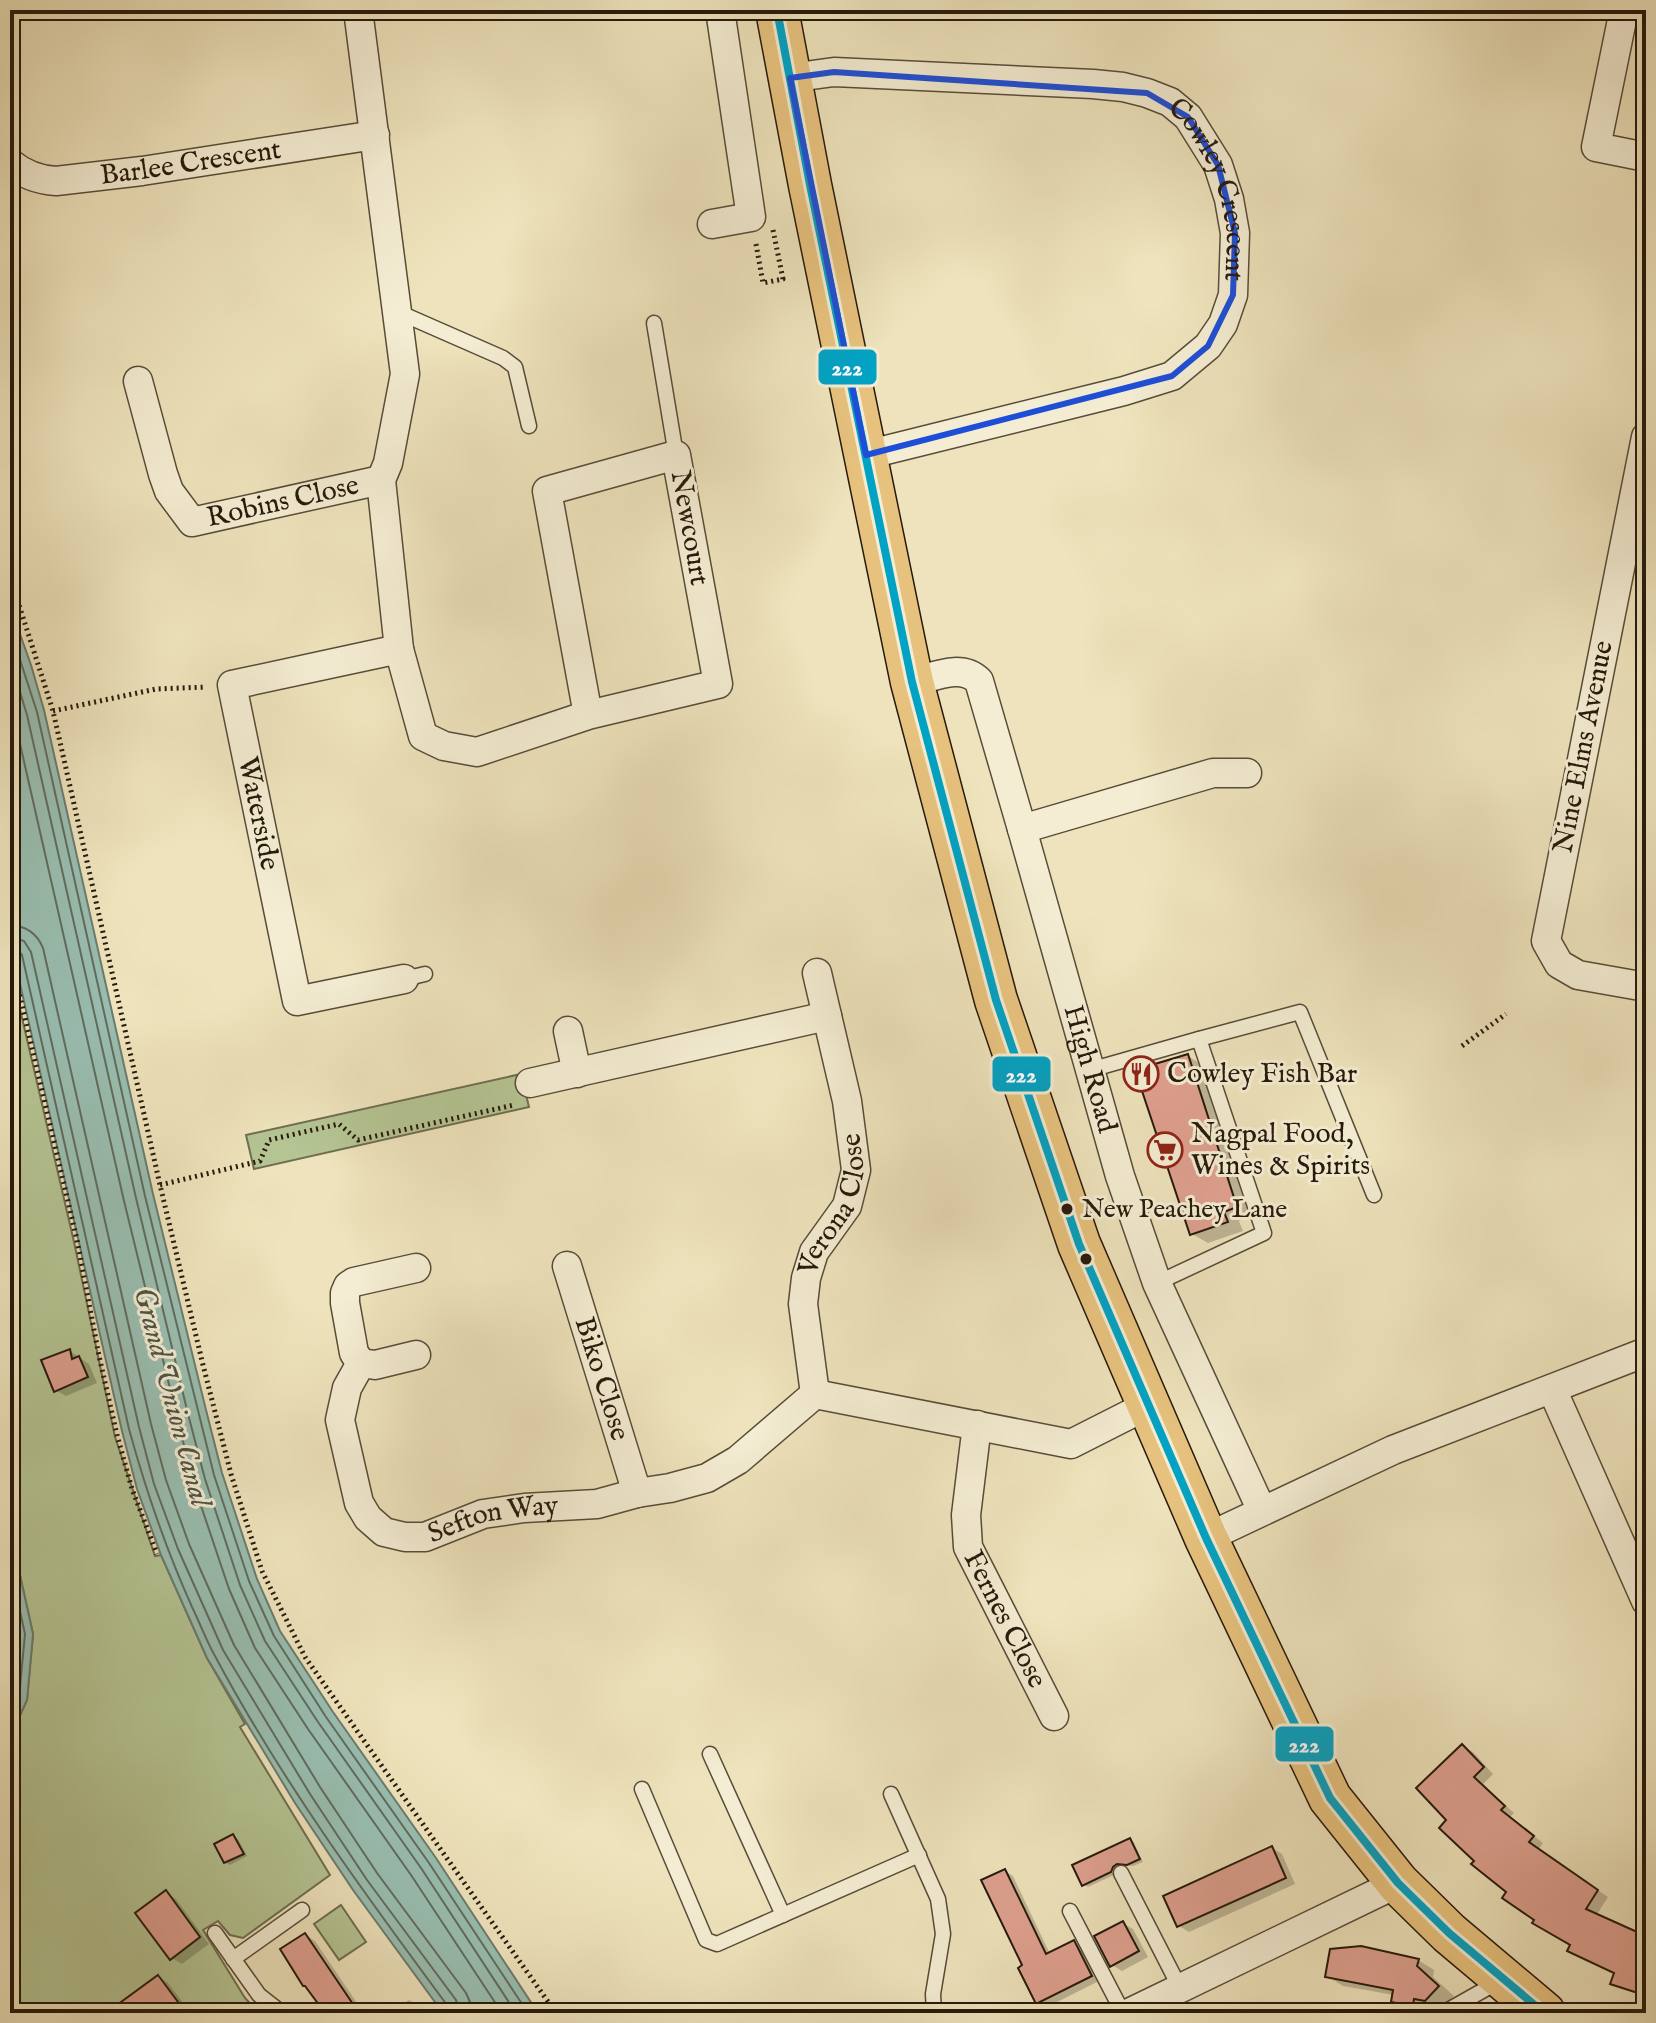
<svg xmlns="http://www.w3.org/2000/svg" width="1656" height="2023" viewBox="0 0 1656 2023" font-family="'IM FELL English',serif">
	<rect width="100%" height="100%" fill="#eee3bc"/>
	<filter id="stains"><feTurbulence type="fractalNoise" baseFrequency=".0025" numOctaves="4"/><feColorMatrix values="0 0 0 0 .2 0 0 0 0 .09 0 0 0 0 .02 0 0 0 .5 -.17"/></filter>
	<radialGradient id="worn" r=".72"><stop offset=".6" stop-color="#630" stop-opacity="0"/><stop offset="1" stop-color="#630" stop-opacity=".3"/></radialGradient>
	<!-- green -->
	<g fill="#b5c493" stroke="#6e6e50" stroke-width="2">
		<path d="M 10,966 L 74,1242 L 115,1437 L 155,1556 L 161,1555 L 207,1658 L 245,1724 L 240,1727 L 330,1875 L 243,1938 L 230,1935 L 218,1921 L 203,1930 L 245,1998 L 259,2013 L 10,2013 L 10,1737 L 27,1700 L 33,1634 L 10,1530 Z"/>
		<path d="M 521,1074 L 529,1107 L 254,1169 L 246,1135 Z"/>
		<path d="M 341,1905 L 366,1942 L 339,1960 L 314,1924 Z"/>
	</g>
	<!-- water -->
	<g fill="#99beb1" stroke="#6b7c6f" stroke-width="2">
		<path d="M 10,606 L 31,665 L 44,710 L 153,1194 L 206,1410 L 222,1473 L 257,1579 L 280,1631 L 333,1712 L 436,1858 L 538,2013 L 443,2013 L 353,1890 L 295,1803 L 207,1658 L 161,1555 L 137,1489 L 122,1431 L 10,940 Z"/>
		<path d="M 10,1530 L 33,1634 L 27,1700 L 10,1737 Z"/>
	</g>
	<!-- shadow -->
	<g fill="#0003">
		<path d="M 1188,1056 L 1204,1066 L 1252,1216 L 1239,1221 L 1243,1231 L 1208,1243 L 1192,1234 Z"/>
		<path d="M 70,1351 L 89,1364 L 97,1383 L 66,1396 L 55,1390 Z"/>
		<path d="M 1462,1746 L 1473,1752 L 1493,1774 L 1483,1784 L 1514,1813 L 1510,1817 L 1543,1843 L 1538,1850 L 1608,1897 L 1596,1916 L 1646,1938 L 1646,1997 L 1623,1989 L 1613,1983 L 1616,1973 L 1537,1919 L 1476,1861 L 1449,1820 Z"/>
		<path d="M 233,1836 L 238,1839 L 247,1856 L 230,1865 L 225,1862 Z"/>
		<path d="M 1130,1840 L 1134,1843 L 1143,1862 L 1133,1866 L 1123,1865 L 1117,1869 L 1116,1874 L 1088,1887 L 1084,1884 Z"/>
		<path d="M 1272,1848 L 1282,1854 L 1295,1884 L 1189,1932 L 1179,1926 Z"/>
		<path d="M 1005,1871 L 1013,1876 L 1050,1954 L 1074,1942 L 1082,1947 L 1099,1981 L 1045,2008 L 1037,2003 L 1025,1966 Z"/>
		<path d="M 166,1893 L 176,1899 L 209,1944 L 182,1964 L 171,1958 Z"/>
		<path d="M 1122,1923 L 1133,1929 L 1148,1957 L 1122,1971 L 1112,1965 Z"/>
		<path d="M 305,1935 L 315,1941 L 359,2006 L 348,2013 L 328,2013 Z"/>
		<path d="M 1418,1960 L 1434,1970 L 1433,1977 L 1454,1996 L 1439,2013 L 1423,2013 L 1409,2010 L 1393,2001 L 1394,1995 L 1343,1986 L 1327,1976 Z"/>
		<path d="M 158,1977 L 168,1983 L 187,2008 L 181,2013 L 124,2013 Z"/>
		<path d="M 409,2000 L 419,2006 L 424,2013 L 389,2013 Z"/>
	</g>
	<g fill="none" stroke-linecap="round" stroke-linejoin="round">
		<!-- shore -->
		<g stroke="#606c5e" stroke-width="2">
			<path d="M 10,629 L 37,712 L 145,1196 L 214,1475 L 249,1581 L 274,1636 L 326,1717 L 429,1863 L 528,2013"/>
			<path d="M 10,659 L 27,715 L 136,1198 L 188,1414 L 205,1479 L 240,1585 L 265,1641 L 318,1722 L 421,1868 L 516,2013"/>
			<path d="M 10,700 L 124,1201 L 177,1417 L 193,1482 L 229,1589 L 255,1648 L 308,1729 L 411,1875 L 502,2013"/>
			<path d="M 10,925 C 26,926 37,933 43,948 L 151,1424 L 166,1480 L 189,1544 L 234,1645 L 320,1787 L 377,1873 L 466,1993 L 470,2002 L 471,2013"/>
			<path d="M 10,937 L 24,941 L 31,952 L 139,1427 L 154,1484 L 178,1549 L 223,1650 L 310,1794 L 367,1880 L 456,2000 L 459,2013"/>
			<path d="M 10,947 L 17,949 L 22,955 L 129,1429 C 146,1491 166,1549 192,1607 C 200,1623 206,1640 215,1656 C 281,1780 364,1893 447,2005 L 449,2013"/>
			<path d="M 10,1566 L 25,1634 L 19,1698 L 10,1719"/>
		</g>
	</g>
	<!-- building -->
	<g fill="#dea08f" stroke="#26190c" stroke-width="2">
		<path d="M 1188,1054 L 1237,1207 L 1224,1212 L 1228,1222 L 1190,1235 L 1135,1070 Z"/>
		<path d="M 70,1349 L 72,1359 L 79,1356 L 88,1377 L 54,1392 L 41,1360 Z"/>
		<path d="M 1462,1744 L 1484,1767 L 1474,1777 L 1505,1806 L 1501,1810 L 1534,1836 L 1529,1842 L 1598,1890 L 1586,1909 L 1646,1936 L 1646,1980 L 1641,1994 L 1610,1984 L 1614,1973 L 1567,1951 L 1570,1945 L 1532,1923 L 1534,1920 L 1502,1898 L 1506,1892 L 1471,1864 L 1474,1861 L 1439,1828 L 1446,1820 L 1416,1788 Z"/>
		<path d="M 233,1834 L 244,1854 L 224,1863 L 214,1844 Z"/>
		<path d="M 1130,1838 L 1140,1859 L 1127,1865 L 1117,1864 L 1113,1867 L 1111,1872 L 1082,1886 L 1072,1865 Z"/>
		<path d="M 1272,1846 L 1286,1878 L 1177,1927 L 1163,1896 Z"/>
		<path d="M 1005,1869 L 1046,1954 L 1074,1940 L 1092,1976 L 1036,2004 L 1018,1968 L 1022,1965 L 981,1880 Z"/>
		<path d="M 166,1890 L 200,1937 L 170,1960 L 135,1913 Z"/>
		<path d="M 1123,1921 L 1139,1951 L 1110,1967 L 1094,1936 Z"/>
		<path d="M 305,1933 L 334,1976 L 359,2013 L 325,2013 L 305,1986 L 303,1986 L 280,1949 Z"/>
		<path d="M 1361,1946 L 1419,1959 L 1417,1966 L 1439,1986 L 1425,2001 L 1414,1999 L 1413,2006 L 1391,2002 L 1393,1990 L 1325,1977 L 1330,1949 Z"/>
		<path d="M 158,1975 L 178,2002 L 163,2013 L 106,2013 Z"/>
	</g>
	<g fill="none" stroke-linecap="round" stroke-linejoin="round">
		<defs>
			<g id="service">
				<path d="M 398,312 L 503,358 L 515,367 L 529,426"/>
				<path d="M 654,323 L 676,455"/>
				<path d="M 404,979 L 425,974"/>
				<path d="M 1199,1039 L 1300,1012 L 1374,1195"/>
				<path d="M 1090,1070 L 1199,1039 L 1264,1233 L 1157,1283"/>
				<path d="M 710,1754 L 783,1915"/>
				<path d="M 642,1789 L 706,1940 L 717,1944 L 919,1855"/>
				<path d="M 891,1794 L 938,1899 L 943,1934 L 933,1994 L 934,2013"/>
				<path d="M 1121,1873 L 1180,1988"/>
				<path d="M 1070,1911 L 1123,2013"/>
				<path d="M 215,1933 L 259,1995 L 282,2013"/>
				<path d="M 233,1959 L 302,1910"/>
				<path d="M 1443,2013 L 1498,1982"/>
			</g>
			<g id="minor">
				<path d="M 358,10 L 405,374 L 388,463 L 381,480 L 399,649 L 423,736 L 444,746 L 477,752 L 588,715 L 718,684 L 676,455 L 547,491 L 588,715"/>
				<path d="M 1624,10 L 1596,147 L 1646,157"/>
				<path id="s1" d="M 790,78 L 834,72 L 1093,84 L 1123,87 L 1147,93 L 1170,102 L 1188,117 L 1218,165 L 1229,199 L 1235,233 L 1233,295 L 1223,324 L 1208,346 L 1172,376 L 1124,391 L 866,455"/>
				<path id="s2" d="M 10,163 C 23,174 39,180 56,181 L 142,171 L 375,135"/>
				<path d="M 712,224 L 751,217 L 720,10"/>
				<path id="s3" d="M 138,381 L 163,474 L 169,491 L 192,522 L 381,480"/>
				<path d="M 1646,437 L 1546,941 L 1559,964 L 1578,975 L 1646,987"/>
				<path id="s4" d="M 399,649 L 232,685 L 297,1001 L 404,979"/>
				<path id="s5" d="M 912,682 C 934,677 961,663 979,681 L 1022,829 L 1120,1176 L 1157,1283 L 1262,1511"/>
				<path d="M 1022,829 L 1213,773 L 1247,773"/>
				<path d="M 568,1031 L 577,1073"/>
				<path d="M 530,1083 L 827,1016"/>
				<path id="s6" d="M 567,1266 L 637,1493"/>
				<path d="M 416,1268 L 354,1282 L 348,1286 L 345,1293 L 345,1303 L 354,1353 L 361,1363 L 375,1365 L 416,1355"/>
				<path id="s7" d="M 361,1363 L 347,1388 L 340,1420 L 359,1503 L 368,1518 L 384,1532 L 405,1537 L 425,1537 L 483,1514 L 524,1508 L 597,1504 L 637,1493 L 670,1488 L 707,1478 L 738,1460 L 815,1394"/>
				<path d="M 1552,1389 L 1646,1601"/>
				<path id="s8" d="M 815,1394 L 803,1304 L 806,1278 L 814,1252 L 847,1206 L 856,1170 L 847,1101 L 817,973"/>
				<path d="M 815,1394 L 1071,1444 L 1148,1405"/>
				<path id="s9" d="M 977,1425 L 966,1515 L 968,1547 L 1054,1716"/>
				<path d="M 1206,1538 L 1393,1450 L 1646,1352"/>
				<path d="M 1129,2013 L 1398,1883"/>
			</g>
			<path id="primary" d="M 777,10 L 810,185 L 912,682 L 996,1000 L 1079,1244 L 1206,1538 L 1330,1798 L 1398,1883 L 1449,1933 L 1544,2013"/>
		</defs>
		<!-- service casing -->
		<use href="#service" stroke="#584c38" stroke-width="17"/>
		<!-- minor casing -->
		<use href="#minor" stroke="#584c38" stroke-width="31"/>
		<!-- primary casing -->
		<use href="#primary" stroke="#26190c" stroke-width="45"/>
		<!-- path -->
		<g stroke="#26190c" stroke-width="5" stroke-dasharray="2 4" stroke-linecap="butt">
			<path d="M 756,244 L 763,283 L 783,279 L 773,230"/>
			<path d="M 10,577 L 53,711 L 160,1185 L 203,1365 L 231,1474 L 262,1571 L 305,1657 L 556,2013"/>
			<path d="M 53,711 L 156,689 L 206,687"/>
			<path d="M 10,954 L 77,1240 L 99,1356 L 117,1435 L 132,1489 L 157,1554"/>
			<path d="M 1462,1046 L 1506,1014"/>
			<path d="M 160,1185 L 260,1161 L 269,1140 L 339,1124 L 358,1140 L 514,1105"/>
		</g>
		<!-- service -->
		<use href="#service" stroke="#f4edd3" stroke-width="14"/>
		<!-- minor -->
		<use href="#minor" stroke="#f4edd3" stroke-width="28"/>
		<!-- primary -->
		<use href="#primary" stroke="#e7c27e" stroke-width="42"/>
		<defs>
			<path id="bus-1" d="M 777,10 L 810,185 L 912,682 L 996,1000 L 1079,1244 L 1206,1538 L 1330,1798 L 1398,1883 L 1449,1933 L 1544,2013"/>
		</defs>
		<!-- bus-1 casing -->
		<use href="#bus-1" stroke="#f4edd3" stroke-width="14"/>
		<!-- bus-1 -->
		<use href="#bus-1" stroke="#02a2c4" stroke-width="8"/>
	</g>
	<!-- marked area -->
	<path fill="none" stroke="#1d4ed8" stroke-width="6" stroke-linejoin="round" d="M 834,72 L 1147,93 L 1188,117 L 1218,165 L 1235,233 L 1233,295 L 1208,346 L 1172,376 L 866,455 L 790,78 Z"/>
	<!-- icons -->
	<defs>
		<symbol id="restaurant-ring" viewBox="-11 -11 22 22"><circle r="9.5" fill="#f4edd3" stroke="#8f2418" stroke-width="1.5"/><path d="M-5-6h1v4h1v-4h1v4h1v-4h1v5L-1.5 .5V6h-2V.5L-5-1ZM5-6V6H3V1.5H1.5Q1.5-4 5-6Z" fill="#8f2418"/></symbol>
		<symbol id="supermarket-ring" viewBox="-11 -11 22 22"><circle r="9.5" fill="#f4edd3" stroke="#8f2418" stroke-width="1.5"/><path d="M-6-5.5h2.5l.6 2H6L4.5 2H-2.5L-4.4-4H-6ZM-1.5 3.2a1.3 1.3 0 1 0 .1 0ZM3 3.2a1.3 1.3 0 1 0 .1 0Z" fill="#8f2418"/></symbol>
	</defs>
	<g fill-rule="evenodd">
		<use href="#restaurant-ring" x="1121" y="1054" width="40" height="40"/>
		<use href="#supermarket-ring" x="1145" y="1130" width="40" height="40"/>
	</g>
	<!-- markers -->
	<g fill="#26190c" stroke="#f4edd3" stroke-width="3">
		<circle cx="1067" cy="1209" r="7"/>
		<circle cx="1086" cy="1259" r="7"/>
	</g>
	<g text-anchor="middle" dominant-baseline="central" stroke-width="6" stroke-linejoin="round" paint-order="stroke">
		<!-- bus labels -->
		<g font-size="26" fill="#26190c" stroke="#f4edd3" text-anchor="start">
			<text x="1082" y="1209">New Peachey Lane</text>
		</g>
		<!-- street labels -->
		<g font-size="28" fill="#26190c" stroke="#f4edd3">
			<text stroke="none"><textPath href="#s2" startOffset="186">Barlee Crescent</textPath></text>
			<text stroke="none"><textPath href="#s1" startOffset="484">Cowley Crescent</textPath></text>
			<text stroke="none"><textPath href="#s3" startOffset="246">Robins Close</textPath></text>
			<text transform="translate(689 528) rotate(80)">Newcourt</text>
			<text transform="translate(1584 747) rotate(-79)">Nine Elms Avenue</text>
			<text stroke="none"><textPath href="#s4" startOffset="302">Waterside</textPath></text>
			<text stroke="none"><textPath href="#s5" startOffset="474">High Road</textPath></text>
			<text stroke="none"><textPath href="#s8" startOffset="198">Verona Close</textPath></text>
			<text stroke="none"><textPath href="#s6" startOffset="118">Biko Close</textPath></text>
			<text stroke="none"><textPath href="#s7" startOffset="298">Sefton Way</textPath></text>
			<text stroke="none"><textPath href="#s9" startOffset="204">Fernes Close</textPath></text>
		</g>
		<!-- poi labels -->
		<g font-size="28" fill="#26190c" stroke="#f4edd3" text-anchor="start">
			<text x="1167" y="1074">Cowley Fish Bar</text>
			<text x="1191" y="1134">Nagpal Food,<tspan x="1191" dy="32">Wines &amp; Spirits</tspan></text>
		</g>
		<!-- water labels -->
		<g font-size="30" font-style="italic" fill="#4e5346" stroke="#f4edd3">
			<text transform="translate(171 1397) rotate(75)">Grand Union Canal</text>
		</g>
	</g>
	<g stroke="#f4edd3" stroke-width="3">
		<rect x="817" y="348" width="61" height="38" rx="8" fill="#02a2c4"/>
		<rect x="991" y="1055" width="61" height="38" rx="8" fill="#02a2c4"/>
		<rect x="1274" y="1725" width="61" height="38" rx="8" fill="#02a2c4"/>
	</g>
	<g font-size="22" text-anchor="middle" font-weight="bold" fill="#fff">
		<text x="847" y="375">222</text>
		<text x="1021" y="1082">222</text>
		<text x="1304" y="1752">222</text>
	</g>
	<!-- margin -->
	<rect width="1656" height="2023" fill="none" stroke="#eee3bc" stroke-width="40"/>
	<rect x="12" y="12" width="1632" height="1999" fill="none" stroke="#26190c" stroke-width="4"/>
	<rect x="20" y="20" width="1616" height="1983" fill="none" stroke="#26190c" stroke-width="2"/>
	<rect width="100%" height="100%" filter="url(#stains)"/>
	<rect width="100%" height="100%" fill="url(#worn)"/>
</svg>
